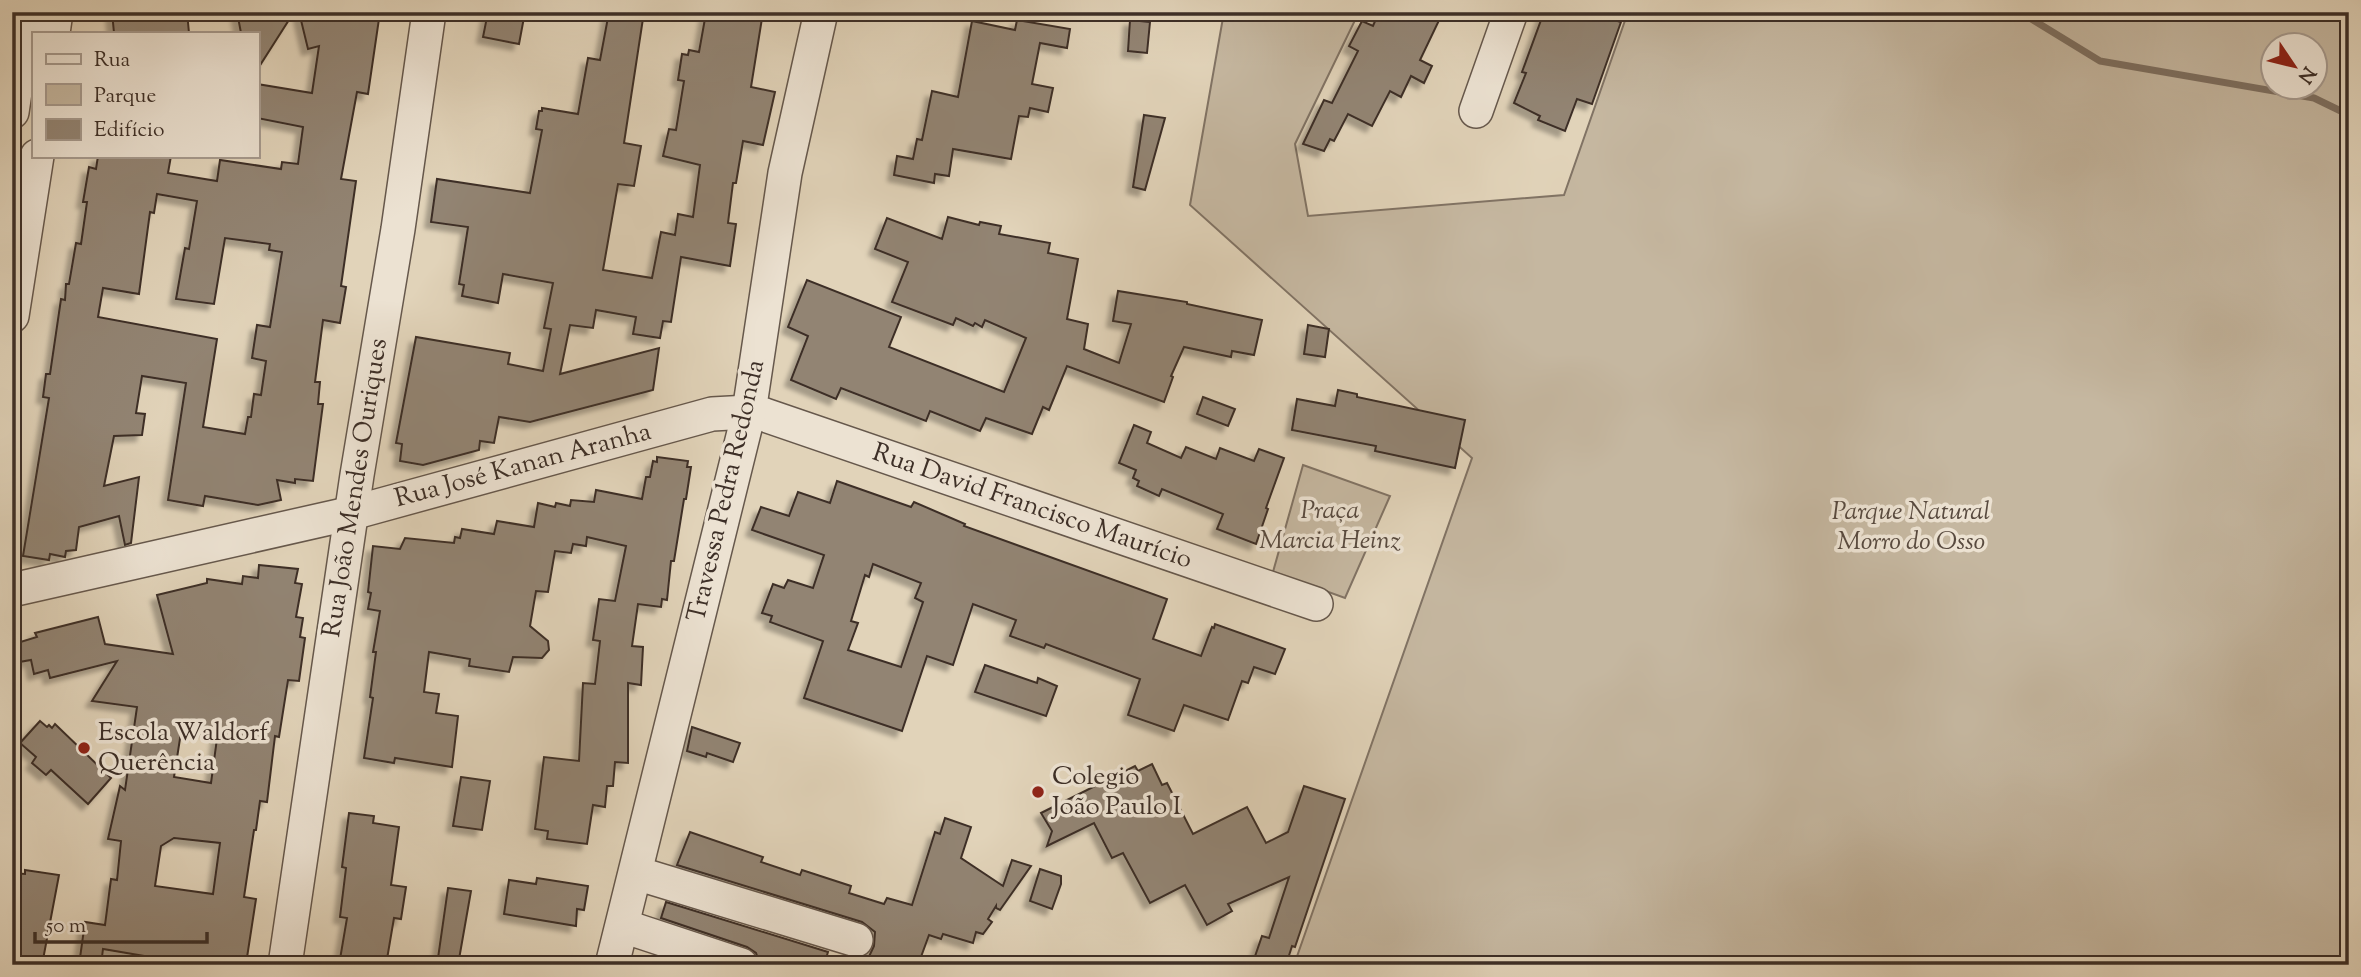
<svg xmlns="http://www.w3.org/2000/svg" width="2361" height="977" viewBox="0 0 2361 977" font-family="'Sorts Mill Goudy',serif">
	<defs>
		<filter id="shadow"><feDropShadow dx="-6" dy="6" stdDeviation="2" flood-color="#0004"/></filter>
	</defs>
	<rect width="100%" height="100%" fill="#e1d3b9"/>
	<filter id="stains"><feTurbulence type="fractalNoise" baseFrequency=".00286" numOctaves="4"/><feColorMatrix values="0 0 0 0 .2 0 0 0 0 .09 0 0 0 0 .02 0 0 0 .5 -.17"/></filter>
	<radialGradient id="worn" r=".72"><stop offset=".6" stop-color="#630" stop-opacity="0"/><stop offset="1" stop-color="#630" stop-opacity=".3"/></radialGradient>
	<!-- green -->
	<g fill="#c5b7a0" stroke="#817364" stroke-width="2" fill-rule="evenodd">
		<path d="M 1224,12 L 1359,12 L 1295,144 L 1308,216 L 1564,195 L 1628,12 L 2349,12 L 2349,965 L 1294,965 L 1472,458 L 1190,205 ZM 2274,46 L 2316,46 L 2316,88 L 2274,88 Z"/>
		<path d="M 1303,465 L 1390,496 L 1345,598 L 1273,572 Z"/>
	</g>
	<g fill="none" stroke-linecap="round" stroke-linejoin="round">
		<!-- stream -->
		<path stroke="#7e7061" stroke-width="7" d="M 2020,12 L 2100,61 L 2314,98 L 2349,115"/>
	</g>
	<!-- building -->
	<g fill="#928473" stroke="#3d2f27" stroke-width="2" fill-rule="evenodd" filter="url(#shadow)">
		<path d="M 112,12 L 187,12 L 189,33 L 114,33 Z"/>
		<path d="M 237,12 L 294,12 L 257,70 L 257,33 L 241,33 Z"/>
		<path d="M 299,12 L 380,12 L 368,94 L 357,92 L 341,179 L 356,181 L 341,286 L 346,287 L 340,323 L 323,320 L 315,382 L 320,382 L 318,404 L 323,404 L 313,481 L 295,479 L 295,483 L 277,480 L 281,500 L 258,505 L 205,496 L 203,506 L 168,500 L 186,383 L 142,376 L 136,413 L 145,414 L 142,435 L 114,436 L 104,486 L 139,477 L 131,543 L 125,545 L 119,516 L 79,527 L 76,550 L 66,551 L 65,557 L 50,554 L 49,560 L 23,556 L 49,398 L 43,397 L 46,374 L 50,374 L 61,299 L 65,300 L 66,284 L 69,284 L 76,243 L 81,244 L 87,202 L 83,202 L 89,167 L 96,169 L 98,156 L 171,156 L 168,173 L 217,181 L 220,160 L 281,169 L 282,162 L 298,164 L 303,127 L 257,118 L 257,84 L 312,93 L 319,46 L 308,49 ZM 157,194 L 197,201 L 189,249 L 185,248 L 176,299 L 214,304 L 225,238 L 270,244 L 269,250 L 282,252 L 270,327 L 257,325 L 252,358 L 266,361 L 261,395 L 254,394 L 251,417 L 248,417 L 245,434 L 203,427 L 217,339 L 98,317 L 103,288 L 139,294 L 150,212 L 154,213 Z"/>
		<path d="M 488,12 L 525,12 L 519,44 L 483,37 Z"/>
		<path d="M 609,12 L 644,12 L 624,143 L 641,146 L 634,186 L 618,184 L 603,270 L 652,278 L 661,232 L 675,235 L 678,214 L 693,217 L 700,165 L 663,156 L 669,129 L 676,130 L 684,81 L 678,80 L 682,54 L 688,55 L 689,50 L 699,52 L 706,13 L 720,15 L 721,12 L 763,12 L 751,87 L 775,92 L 763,145 L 743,141 L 736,183 L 733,183 L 728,223 L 736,224 L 730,266 L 681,257 L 671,322 L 663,321 L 660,338 L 633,334 L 636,317 L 596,310 L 593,328 L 570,325 L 560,374 L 659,348 L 653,390 L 530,422 L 499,417 L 494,443 L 480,441 L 479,450 L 423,465 L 400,461 L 402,444 L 396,443 L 416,337 L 510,353 L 508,364 L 543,371 L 551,329 L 544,328 L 553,283 L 503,274 L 498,303 L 462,296 L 464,285 L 459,284 L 468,227 L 431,222 L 437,179 L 530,193 L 542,130 L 536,129 L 539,111 L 542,111 L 542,108 L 578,114 L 588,58 L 600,60 Z"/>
		<path d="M 1379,12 L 1443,12 L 1420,60 L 1432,66 L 1424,83 L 1411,76 L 1401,97 L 1390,91 L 1372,126 L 1348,114 L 1334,141 L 1330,139 L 1324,151 L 1303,144 L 1324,100 L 1332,103 L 1358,51 L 1349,46 L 1362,21 L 1373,26 Z"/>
		<path d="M 1544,12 L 1609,12 L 1607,18 L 1621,22 L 1592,104 L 1577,99 L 1565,131 L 1538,120 L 1540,116 L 1514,103 L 1526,73 L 1522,72 Z"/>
		<path d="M 1017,20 L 1070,29 L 1067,48 L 1040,43 L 1032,84 L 1053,88 L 1048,112 L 1030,108 L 1028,117 L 1019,116 L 1011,159 L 953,149 L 949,176 L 935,174 L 934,183 L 894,175 L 897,156 L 913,159 L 917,139 L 922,140 L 932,91 L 958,97 L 972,21 L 1015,30 Z"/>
		<path d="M 1130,20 L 1150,22 L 1147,53 L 1128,51 Z"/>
		<path d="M 1144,115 L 1165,118 L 1145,190 L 1133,187 Z"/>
		<path d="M 948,217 L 979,225 L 980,222 L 1001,226 L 999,234 L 1050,243 L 1048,253 L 1078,259 L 1067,319 L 1088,324 L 1084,349 L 1119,363 L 1131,324 L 1113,321 L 1118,291 L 1187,302 L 1187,304 L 1262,320 L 1254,355 L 1232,351 L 1231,357 L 1184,347 L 1171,376 L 1173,377 L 1164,402 L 1067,366 L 1049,410 L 1043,407 L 1032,434 L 986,418 L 980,431 L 930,411 L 926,421 L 841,388 L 836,399 L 791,380 L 808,336 L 788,327 L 807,280 L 901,317 L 889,347 L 1004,392 L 1026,338 L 985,320 L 982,327 L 975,323 L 973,326 L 956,318 L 953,325 L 892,302 L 908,262 L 875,249 L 887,218 L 942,239 Z"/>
		<path d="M 1308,325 L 1329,329 L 1325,357 L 1304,354 Z"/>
		<path d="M 1338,390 L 1357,394 L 1357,397 L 1465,420 L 1455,468 L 1375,451 L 1376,446 L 1292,430 L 1297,399 L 1335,406 Z"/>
		<path d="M 1203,397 L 1235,409 L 1228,426 L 1197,414 Z"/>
		<path d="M 1134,425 L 1151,432 L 1147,443 L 1181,458 L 1186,447 L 1216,459 L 1220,448 L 1254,461 L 1259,449 L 1284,458 L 1266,508 L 1268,509 L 1256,544 L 1217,529 L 1223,514 L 1162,489 L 1159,496 L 1137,486 L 1139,481 L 1133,478 L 1136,470 L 1119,463 Z"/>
		<path d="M 657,457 L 688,461 L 687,467 L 691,467 L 686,499 L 684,499 L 674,561 L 671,561 L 667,600 L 662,599 L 661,607 L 638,604 L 632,646 L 643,647 L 641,685 L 628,683 L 628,763 L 615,762 L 613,786 L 607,786 L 605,807 L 593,805 L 587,844 L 547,839 L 548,831 L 535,829 L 539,798 L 544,757 L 579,761 L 583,683 L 595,684 L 600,641 L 593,640 L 599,599 L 615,601 L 626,546 L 587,537 L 586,546 L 573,544 L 571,553 L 555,551 L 548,592 L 536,591 L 530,626 L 548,641 L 549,650 L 542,658 L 513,657 L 509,672 L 469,666 L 470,659 L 429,652 L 424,692 L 439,694 L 436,713 L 458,716 L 452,767 L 395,758 L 394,763 L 364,758 L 373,698 L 370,697 L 376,652 L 373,652 L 380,611 L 368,609 L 371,593 L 368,592 L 373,546 L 400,549 L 405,538 L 454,543 L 455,537 L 460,538 L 462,529 L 494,534 L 497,521 L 534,527 L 538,503 L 555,507 L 556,503 L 570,506 L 571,500 L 594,502 L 596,490 L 642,499 L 646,477 L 650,477 L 653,461 L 657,462 Z"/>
		<path d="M 837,481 L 911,507 L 914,502 L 965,524 L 964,526 L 1167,599 L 1153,639 L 1201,656 L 1212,627 L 1214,628 L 1215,624 L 1285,649 L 1275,674 L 1254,667 L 1248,683 L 1242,681 L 1228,720 L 1184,705 L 1174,731 L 1128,715 L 1140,679 L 1046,644 L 1044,648 L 1010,636 L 1016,620 L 973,604 L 953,665 L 927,656 L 902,731 L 804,698 L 823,641 L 770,622 L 772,616 L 762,613 L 773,584 L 784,588 L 788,580 L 813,588 L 824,555 L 752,530 L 761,507 L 789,516 L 798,492 L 830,503 ZM 873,564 L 921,583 L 915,598 L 923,602 L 901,667 L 848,650 L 858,623 L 851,621 L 865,575 L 869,577 Z"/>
		<path d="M 259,565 L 298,569 L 295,583 L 302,584 L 296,617 L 303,618 L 300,637 L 305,638 L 299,681 L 288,680 L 279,737 L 275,736 L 267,802 L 260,801 L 256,830 L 254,830 L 244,897 L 256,899 L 246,964 L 234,962 L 233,965 L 197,965 L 103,949 L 101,965 L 79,965 L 85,922 L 105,925 L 111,879 L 117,880 L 121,841 L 108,839 L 120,786 L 125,790 L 137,707 L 92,701 L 117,661 L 50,678 L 48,670 L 34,674 L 31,660 L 19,662 L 14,644 L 37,637 L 35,633 L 98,617 L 105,644 L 173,654 L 157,595 L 207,583 L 207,579 L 242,584 L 243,576 L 258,578 ZM 182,726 L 218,731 L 211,783 L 174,777 ZM 174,838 L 220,843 L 213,894 L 155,886 L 161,846 Z"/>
		<path d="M 985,665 L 1037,683 L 1038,678 L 1057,686 L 1046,716 L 975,692 Z"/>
		<path d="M 40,721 L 47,727 L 49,725 L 52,728 L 55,724 L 111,778 L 88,804 L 51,770 L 46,775 L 32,763 L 36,757 L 20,743 Z"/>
		<path d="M 692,727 L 740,743 L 733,762 L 707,753 L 706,757 L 687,751 Z"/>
		<path d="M 1152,764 L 1162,785 L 1167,783 L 1193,834 L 1247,807 L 1266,843 L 1288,832 L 1304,786 L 1345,799 L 1295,947 L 1292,946 L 1286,965 L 1252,965 L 1262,936 L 1269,938 L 1289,877 L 1228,904 L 1232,911 L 1207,925 L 1185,885 L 1150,903 L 1123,853 L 1112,858 L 1094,823 L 1047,846 L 1052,831 L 1041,813 L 1135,766 L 1138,771 Z"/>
		<path d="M 461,777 L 490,781 L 482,830 L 453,826 Z"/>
		<path d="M 349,813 L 374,816 L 373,823 L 399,827 L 391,885 L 406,887 L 401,919 L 394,918 L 386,965 L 339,965 L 347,918 L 340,917 L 346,868 L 342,867 Z"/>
		<path d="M 945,818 L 971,827 L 961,858 L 1003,886 L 1012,860 L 1031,866 L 1000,910 L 996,908 L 996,906 L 988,919 L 992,922 L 983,934 L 976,932 L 973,943 L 943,934 L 941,939 L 929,935 L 918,965 L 865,965 L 874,946 L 875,932 L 862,922 L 677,865 L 690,832 L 763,857 L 761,862 L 800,875 L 802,870 L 851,886 L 849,893 L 884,904 L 887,898 L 912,905 L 935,832 L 940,834 Z"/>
		<path d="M 1040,869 L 1061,876 L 1061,884 L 1052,909 L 1030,901 Z"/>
		<path d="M 25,870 L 59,875 L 42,965 L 12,965 L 12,873 L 25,874 Z"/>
		<path d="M 537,878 L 588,886 L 584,910 L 577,909 L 576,926 L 504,914 L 509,880 L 536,884 Z"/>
		<path d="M 448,888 L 471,891 L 458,965 L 437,965 Z"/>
		<path d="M 666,902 L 828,952 L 824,965 L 760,965 L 756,953 L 747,947 L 661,918 Z"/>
	</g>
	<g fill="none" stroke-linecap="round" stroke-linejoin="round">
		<defs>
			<g id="minor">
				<path d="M 53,33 L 56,12"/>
				<path d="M 1476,111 L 1511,12"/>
				<path d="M 12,112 L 27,12"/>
				<path d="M 12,316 L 37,156"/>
				<path d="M 12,590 L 352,513 L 712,414 L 749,412 L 765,415 L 1316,604"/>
				<path d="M 636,873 L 856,940"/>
				<path d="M 623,926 L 741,965"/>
				<path d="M 285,965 L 357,475 L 398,229 L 429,12"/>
				<path d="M 612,965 L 749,412 L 785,173 L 821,12"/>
			</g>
		</defs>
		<!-- minor casing -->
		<use href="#minor" stroke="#66584c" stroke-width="36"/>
		<!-- minor -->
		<use href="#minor" stroke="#ece2d2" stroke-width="33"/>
	</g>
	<!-- markers -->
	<g fill="#8f2418" stroke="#ece2d2" stroke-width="2.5">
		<circle cx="84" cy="748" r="7"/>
		<circle cx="1038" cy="792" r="7"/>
	</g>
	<g text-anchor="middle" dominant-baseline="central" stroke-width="7" stroke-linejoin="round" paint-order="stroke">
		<!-- street labels -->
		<g font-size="26" fill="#3d2f27" stroke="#ece2d2">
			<text transform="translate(523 466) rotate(-15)">Rua José Kanan Aranha</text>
			<text transform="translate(356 488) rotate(-81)">Rua João Mendes Ouriques</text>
			<text transform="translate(727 491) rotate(-77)">Travessa Pedra Redonda</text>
			<text transform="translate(1032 507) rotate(19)">Rua David Francisco Maurício</text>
		</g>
		<!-- park labels -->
		<g font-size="26" font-style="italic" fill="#584a3f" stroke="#ece2d2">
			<text x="1330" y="511">Praça<tspan x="1330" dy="30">Marcia Heinz</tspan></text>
			<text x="1911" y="512">Parque Natural<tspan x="1911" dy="30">Morro do Osso</tspan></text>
		</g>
		<!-- poi labels -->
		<g font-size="26" fill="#3d2f27" stroke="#ece2d2" text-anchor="start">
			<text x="98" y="733">Escola Waldorf<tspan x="98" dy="30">Querência</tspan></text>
			<text x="1052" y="777">Colegio<tspan x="1052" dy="30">João Paulo I</tspan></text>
		</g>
	</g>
	<!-- margin -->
	<rect width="2361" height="977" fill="none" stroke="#e1d3b9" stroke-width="42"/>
	<rect x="14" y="14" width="2333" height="949" fill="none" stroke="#3d2f27" stroke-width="3.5"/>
	<rect x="21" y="21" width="2319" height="935" fill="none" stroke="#3d2f27" stroke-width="2"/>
	<!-- legend -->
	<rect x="32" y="32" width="228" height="126" fill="#ece2d2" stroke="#a69a8e" stroke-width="2"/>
	<rect x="46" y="54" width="35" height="10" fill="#ece2d2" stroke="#a69a8e" stroke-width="2"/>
	<text x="94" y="66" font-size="21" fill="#3d2f27">Rua</text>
	<rect x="46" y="84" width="35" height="21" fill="#c5b7a0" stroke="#a69a8e" stroke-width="2"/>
	<text x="94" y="102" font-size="21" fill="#3d2f27">Parque</text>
	<rect x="46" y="119" width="35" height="21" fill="#928473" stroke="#a69a8e" stroke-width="2"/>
	<text x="94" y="136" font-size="21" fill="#3d2f27">Edifício</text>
	<!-- north arrow -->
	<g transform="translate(2294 66) rotate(125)"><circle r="33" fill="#ece2d2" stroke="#a69a8e" stroke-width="2"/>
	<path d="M0-5L12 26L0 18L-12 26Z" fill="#8f2418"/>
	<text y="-10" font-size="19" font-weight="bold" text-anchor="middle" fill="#3d2f27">N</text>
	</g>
	<!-- scale -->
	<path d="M35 932v10h172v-10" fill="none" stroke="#3d2f27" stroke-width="3.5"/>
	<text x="46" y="932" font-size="21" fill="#3d2f27" stroke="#ece2d2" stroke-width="5" paint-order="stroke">50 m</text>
	<rect width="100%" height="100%" filter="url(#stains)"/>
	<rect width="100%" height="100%" fill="url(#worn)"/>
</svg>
